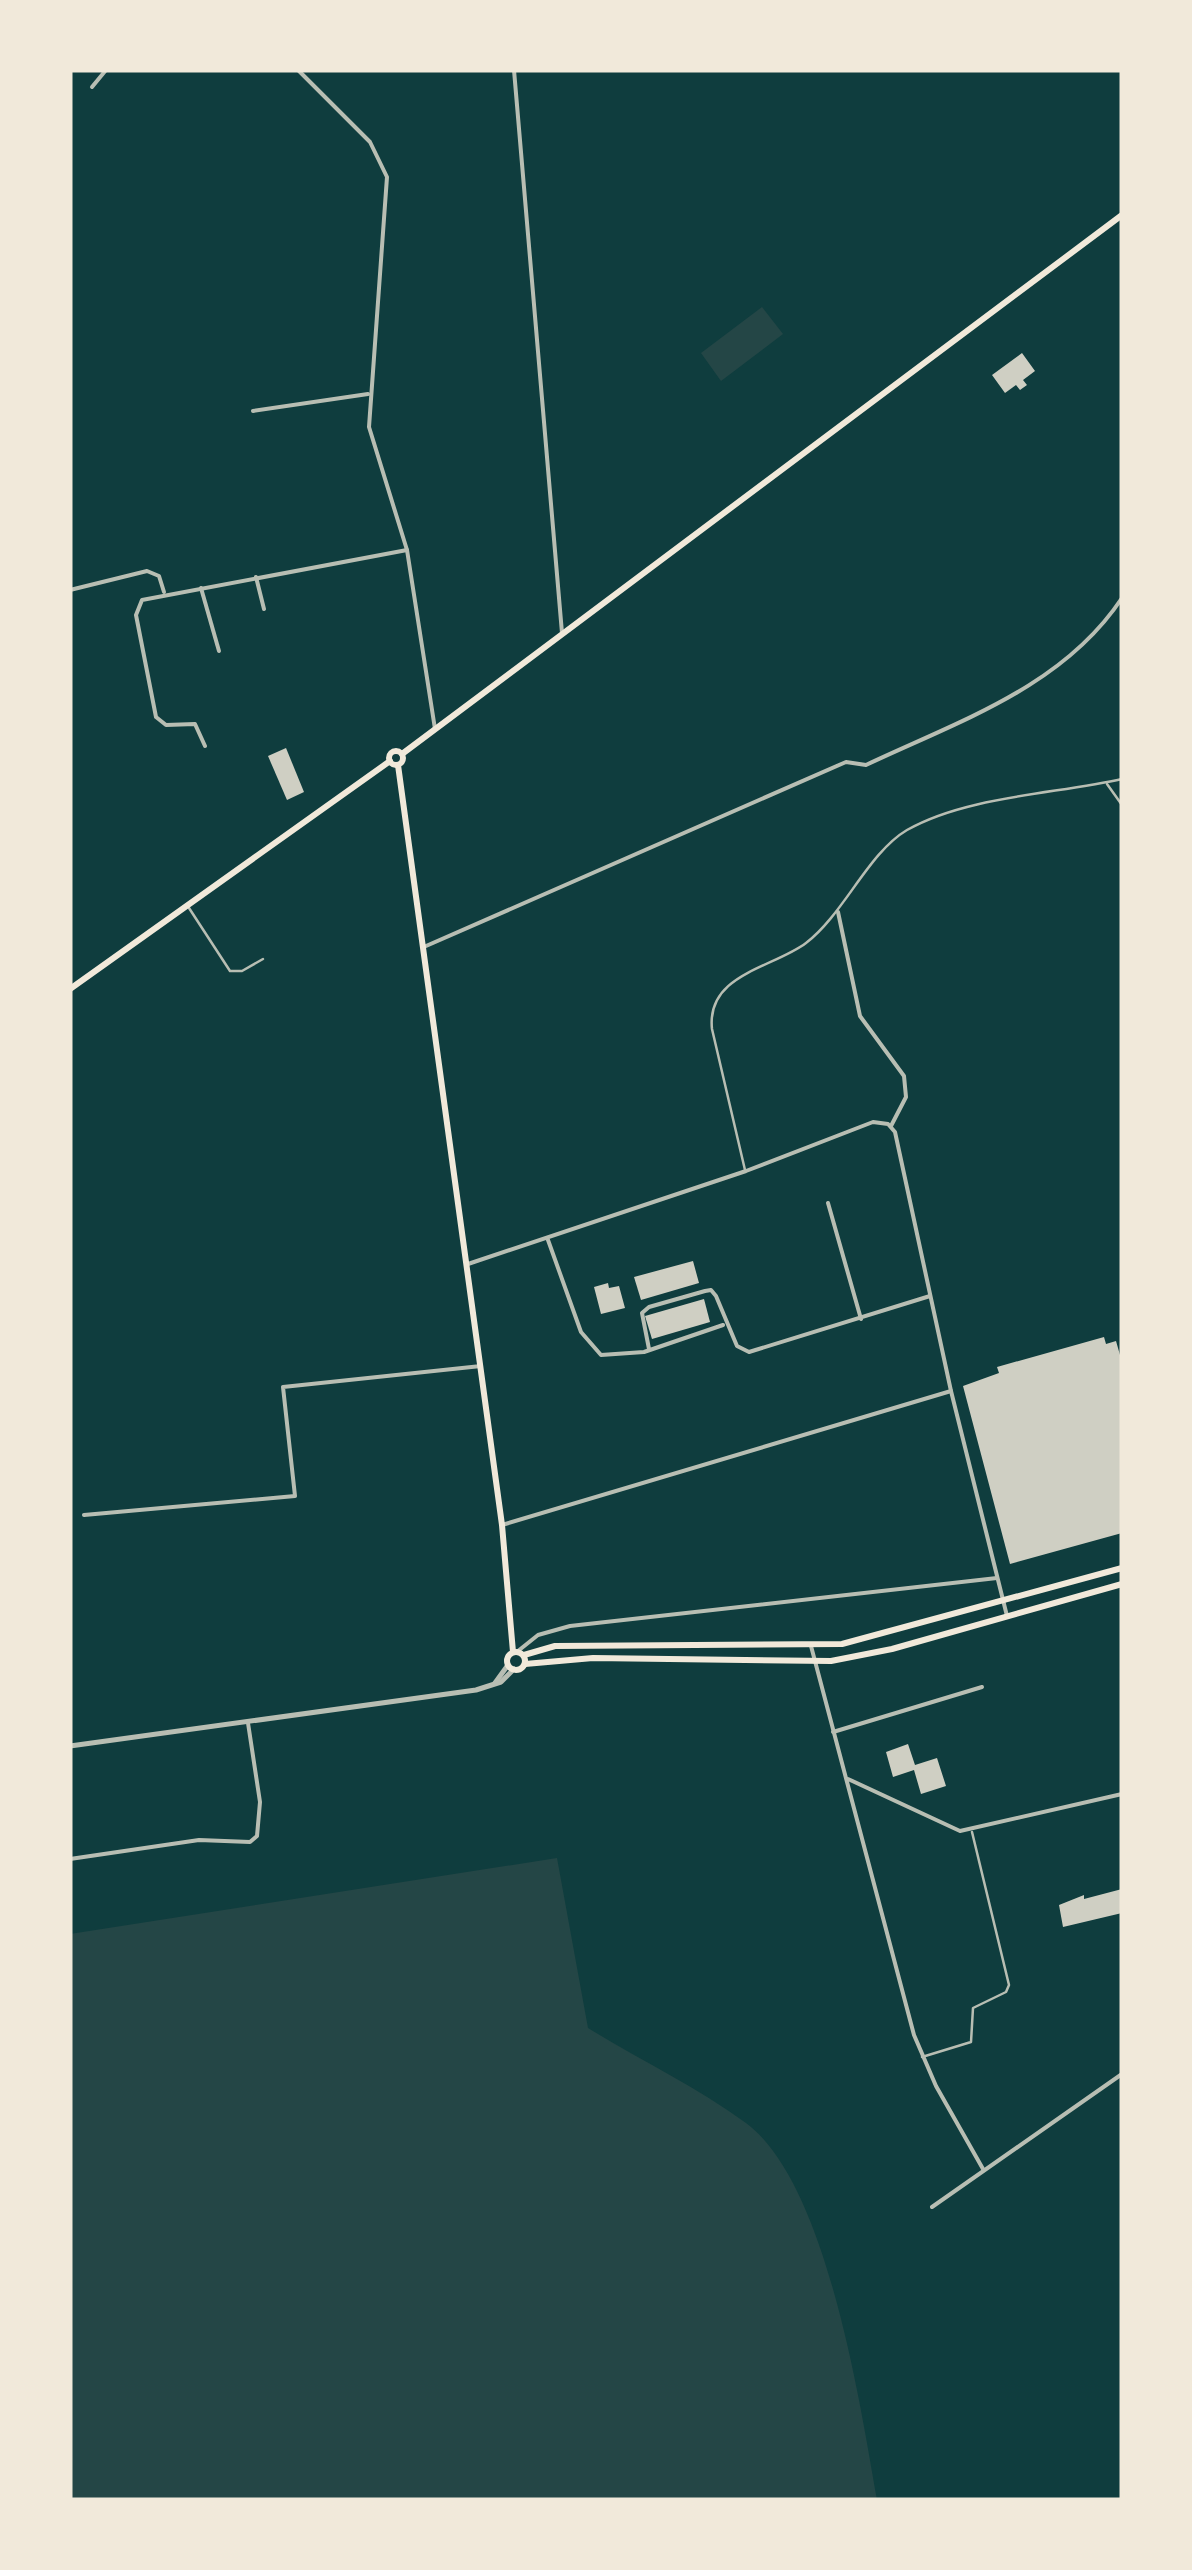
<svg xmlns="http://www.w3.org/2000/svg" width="1192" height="2570" viewBox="0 0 1192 2570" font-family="'PT Sans Narrow',sans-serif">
	<rect width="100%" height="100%" fill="#0f3d3e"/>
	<!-- green -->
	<g fill="#244646">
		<path d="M 762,307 L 783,334 L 721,381 L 701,353 Z"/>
		<path d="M 557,1858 L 588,2028 C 640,2060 697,2087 746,2123 C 827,2183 860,2404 877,2500 L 70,2500 L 70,1934 Z"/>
	</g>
	<!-- building -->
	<g fill="#cfcfc3">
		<path d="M 1022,353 L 1035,371 L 1023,380 L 1027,385 L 1020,390 L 1016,385 L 1005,393 L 992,375 Z"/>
		<path d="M 286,748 L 304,792 L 287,800 L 268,756 Z"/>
		<path d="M 693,1261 L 699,1283 L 641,1300 L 634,1277 Z"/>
		<path d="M 608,1283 L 609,1288 L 619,1286 L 625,1308 L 601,1314 L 594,1287 Z"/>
		<path d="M 704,1299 L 710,1322 L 652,1339 L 645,1316 Z"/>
		<path d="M 1104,1337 L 1106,1344 L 1116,1341 L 1122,1362 L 1122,1533 L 1010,1564 L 963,1386 L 999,1373 L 997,1367 Z"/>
		<path d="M 908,1744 L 915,1765 L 937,1758 L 946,1786 L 921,1794 L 914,1770 L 893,1777 L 886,1752 Z"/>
		<path d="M 1122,1889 L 1122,1913 L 1063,1927 L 1059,1905 L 1084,1895 L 1084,1899 Z"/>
	</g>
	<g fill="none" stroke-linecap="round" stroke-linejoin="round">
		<!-- service -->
		<g stroke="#b8beb3" stroke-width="2.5">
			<path d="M 1107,784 L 1122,805"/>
			<path d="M 189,908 L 230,971 L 242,971 L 263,959"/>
			<path d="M 745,1170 L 712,1029 C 706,974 773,968 806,943 C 844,914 868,853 907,830 C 967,796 1056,794 1122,779"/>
			<path d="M 922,2057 L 971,2042 L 973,2008 L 1006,1992 L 1009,1985 L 972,1832"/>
		</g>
		<!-- minor -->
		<g stroke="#b8beb3" stroke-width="4">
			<path d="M 298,70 L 370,142 L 387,177 L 369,427 L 407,550 L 435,729"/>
			<path d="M 514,70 L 562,633"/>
			<path d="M 92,87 L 106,70"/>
			<path d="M 253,411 L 368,394"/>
			<path d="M 256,577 L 264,609"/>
			<path d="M 201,588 L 219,651"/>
			<path d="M 70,590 L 147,571 L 159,576 L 164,592"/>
			<path d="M 205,746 L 195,724 L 166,725 L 156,717 L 136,615 L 142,600 L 407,550"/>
			<path d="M 838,912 L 860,1016 L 904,1076 L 906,1097 L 891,1126"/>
			<path d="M 426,946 L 846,762 L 866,765 C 959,721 1063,687 1122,598"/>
			<path d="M 828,1203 L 861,1319"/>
			<path d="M 548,1240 L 581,1332 L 601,1355 L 644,1352 L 723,1325"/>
			<path d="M 468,1264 L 746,1171 L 873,1122 L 888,1124 L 895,1132 L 951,1391 L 1007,1616"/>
			<path d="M 649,1349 L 642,1313 L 649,1307 L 705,1291 L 711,1290 L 716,1296 L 737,1346 L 749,1352 L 930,1296"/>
			<path d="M 84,1515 L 295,1496 L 283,1387 L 481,1366"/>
			<path d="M 502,1525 L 951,1391"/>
			<path d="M 811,1646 L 914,2035 L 936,2086 L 983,2169"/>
			<path d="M 518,1651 L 538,1635 L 570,1626 L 997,1578"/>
			<path d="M 833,1732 L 982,1687"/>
			<path d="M 848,1779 L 960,1831 L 1122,1794"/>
			<path d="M 70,1859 L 199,1840 L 250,1842 L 257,1836 L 260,1802 L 248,1723"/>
			<path d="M 932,2207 L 1122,2074"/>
		</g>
		<!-- tertiary -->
		<g stroke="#b8beb3" stroke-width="5">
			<path d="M 495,1683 L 508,1665"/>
			<path d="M 70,1746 L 476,1690 L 501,1682 L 514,1669"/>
		</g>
		<!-- secondary -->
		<g stroke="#f1e9da" stroke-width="6">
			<path d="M 398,765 L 502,1525 L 513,1652"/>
			<circle cx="516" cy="1661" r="9"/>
			<path d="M 524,1655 L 555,1646 L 842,1644 L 1122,1568"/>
			<path d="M 525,1664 L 593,1658 L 831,1661 L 892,1649 L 1122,1584"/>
		</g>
		<!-- primary -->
		<g stroke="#f1e9da" stroke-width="6">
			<circle cx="396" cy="758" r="7"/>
			<path d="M 402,754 L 1122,215"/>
			<path d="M 70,989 L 390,761"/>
		</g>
	</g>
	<!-- border -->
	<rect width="1192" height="2570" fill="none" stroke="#f1e9da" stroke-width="145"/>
</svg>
